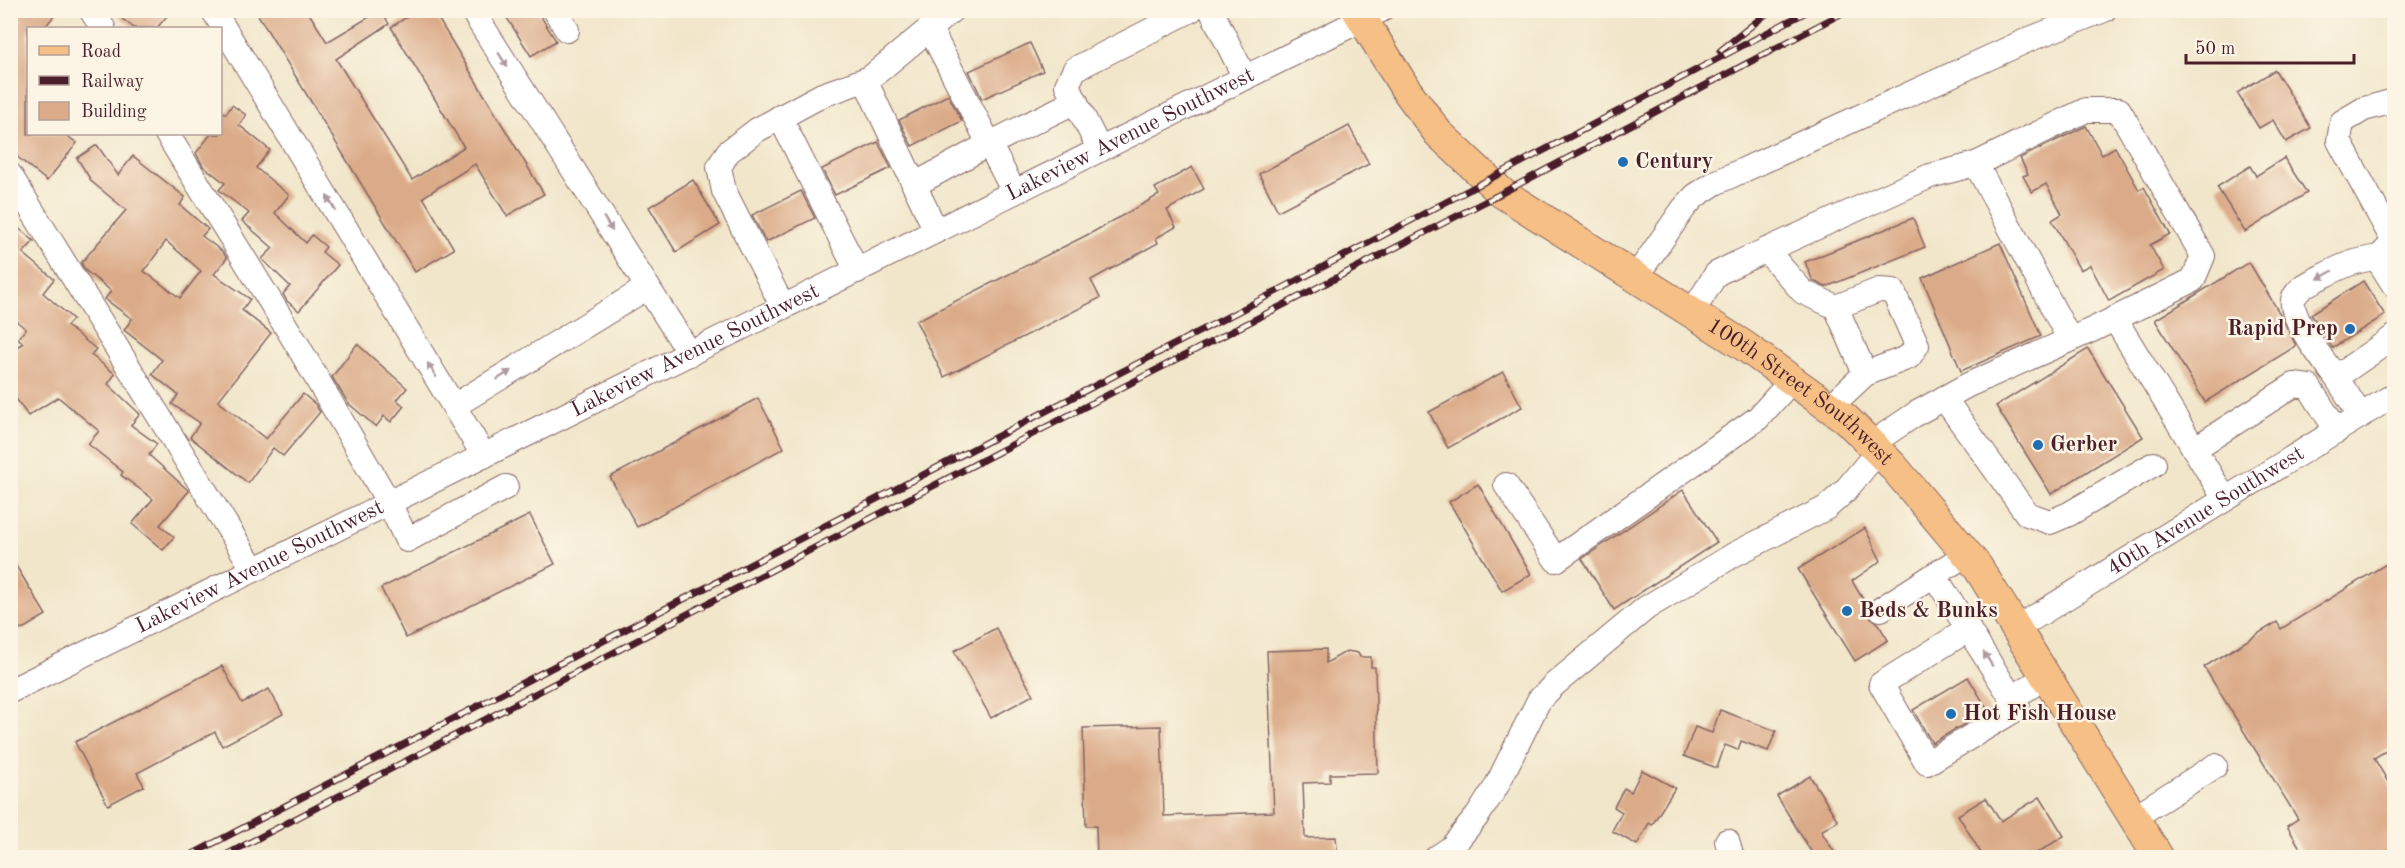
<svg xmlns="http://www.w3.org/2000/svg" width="2405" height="868" viewBox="0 0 2405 868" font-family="'Old Standard TT',serif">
	<rect width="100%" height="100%" fill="#fcf5e5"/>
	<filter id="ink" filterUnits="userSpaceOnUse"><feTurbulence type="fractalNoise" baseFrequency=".0167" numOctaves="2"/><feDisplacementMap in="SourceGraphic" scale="12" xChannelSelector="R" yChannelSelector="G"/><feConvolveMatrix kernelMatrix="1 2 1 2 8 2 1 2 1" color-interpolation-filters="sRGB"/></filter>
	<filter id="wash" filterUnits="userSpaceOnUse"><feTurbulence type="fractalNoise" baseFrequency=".008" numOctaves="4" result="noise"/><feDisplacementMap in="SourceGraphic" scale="24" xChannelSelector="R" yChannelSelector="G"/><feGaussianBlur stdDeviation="1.35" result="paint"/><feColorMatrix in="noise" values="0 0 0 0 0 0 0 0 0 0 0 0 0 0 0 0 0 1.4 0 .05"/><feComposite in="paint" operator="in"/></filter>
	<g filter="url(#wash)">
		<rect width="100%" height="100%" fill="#f1e6ca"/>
		<g id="blocks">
			<!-- building -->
			<g fill="#dbab89" fill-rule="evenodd">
				<path d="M 10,10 L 59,10 L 44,28 L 28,28 L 28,134 L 64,134 L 77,143 L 47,181 L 10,151 Z"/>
				<path d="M 111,10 L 172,10 L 157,28 L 134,28 Z"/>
				<path d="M 255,10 L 307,10 L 327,42 L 381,10 L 389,24 L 336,59 L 412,180 L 464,147 L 391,27 L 418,10 L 433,10 L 544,194 L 507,216 L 475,164 L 423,197 L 454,249 L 415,272 Z"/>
				<path d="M 502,10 L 537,10 L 556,41 L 531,56 Z"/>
				<path d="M 1030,43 L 1043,71 L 982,99 L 969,71 Z"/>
				<path d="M 2275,70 L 2311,128 L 2286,142 L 2273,120 L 2259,128 L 2237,93 Z"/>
				<path d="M 948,95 L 962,121 L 912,146 L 899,120 Z"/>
				<path d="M 232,105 L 246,115 L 239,125 L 270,150 L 256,168 L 289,195 L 275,213 L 306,243 L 312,235 L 326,247 L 322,252 L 338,265 L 299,311 L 287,301 L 283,294 L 290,286 L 262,259 L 273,248 L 242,221 L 249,213 L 219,190 L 225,183 L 203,166 L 196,153 L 211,134 L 220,134 L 220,109 L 226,114 Z"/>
				<path d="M 1349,126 L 1369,164 L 1278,211 L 1259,174 Z"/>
				<path d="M 2086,126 L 2102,155 L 2115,147 L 2139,190 L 2144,187 L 2170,234 L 2150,245 L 2164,270 L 2109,301 L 2090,265 L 2080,270 L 2052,220 L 2062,214 L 2046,184 L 2032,192 L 2023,176 L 2028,174 L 2020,158 Z"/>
				<path d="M 878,142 L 891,168 L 835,195 L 822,169 Z"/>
				<path d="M 97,145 L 118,175 L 133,156 L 185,197 L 180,205 L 208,229 L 202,236 L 223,252 L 227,258 L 214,274 L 250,299 L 242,310 L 271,333 L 218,401 L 266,439 L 303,394 L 315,404 L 320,412 L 283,456 L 273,448 L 248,483 L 190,437 L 200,423 L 172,404 L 178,395 L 152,374 L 162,360 L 124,330 L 132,319 L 105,299 L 111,291 L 86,271 L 81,263 L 126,210 L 92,182 L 77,158 ZM 166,241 L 201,271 L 180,298 L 144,271 Z"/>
				<path d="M 2284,158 L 2307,193 L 2245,232 L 2217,187 L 2250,166 L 2256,176 Z"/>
				<path d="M 1192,167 L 1204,189 L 1167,210 L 1176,227 L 1156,238 L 1158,243 L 1091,280 L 1100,298 L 944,377 L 916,321 L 1093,232 L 1159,195 L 1155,188 Z"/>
				<path d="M 693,180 L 720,225 L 676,252 L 649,207 Z"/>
				<path d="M 801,191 L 815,218 L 766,242 L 752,215 Z"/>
				<path d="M 1913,218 L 1925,247 L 1826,287 L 1813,281 L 1805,262 Z"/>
				<path d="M 10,221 L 34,241 L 23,253 L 54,279 L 43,293 L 73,319 L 67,326 L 96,349 L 91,355 L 115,374 L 108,384 L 140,414 L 131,425 L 157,444 L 149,455 L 189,491 L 160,525 L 174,537 L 163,550 L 132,524 L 153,499 L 121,475 L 123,472 L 88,444 L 99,431 L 58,397 L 28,416 L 10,390 L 10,351 L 23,343 L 18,338 L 26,329 L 10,316 Z"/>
				<path d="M 2000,243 L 2041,336 L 1961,371 L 1922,278 Z"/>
				<path d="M 2249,262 L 2280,314 L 2296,346 L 2205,402 L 2155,320 Z"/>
				<path d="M 2363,281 L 2385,315 L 2332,348 L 2311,314 Z"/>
				<path d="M 357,344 L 407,388 L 397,400 L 404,406 L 391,422 L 384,416 L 376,427 L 348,403 L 332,377 Z"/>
				<path d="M 2088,349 L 2143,437 L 2051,494 L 1996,406 Z"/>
				<path d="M 1503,372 L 1522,407 L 1448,448 L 1429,412 Z"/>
				<path d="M 758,398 L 784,448 L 637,527 L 610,477 Z"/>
				<path d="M 1478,484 L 1531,574 L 1502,591 L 1449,502 Z"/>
				<path d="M 1683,490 L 1717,542 L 1614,610 L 1582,559 Z"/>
				<path d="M 530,515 L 555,564 L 406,638 L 381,588 Z"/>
				<path d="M 1865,528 L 1881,561 L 1852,581 L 1867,606 L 1869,616 L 1877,622 L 1888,640 L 1855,661 L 1798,569 Z"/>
				<path d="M 10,556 L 46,615 L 21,630 L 10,613 Z"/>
				<path d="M 2394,559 L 2394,746 L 2374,758 L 2394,792 L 2394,858 L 2306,858 L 2287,826 L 2298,819 L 2204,667 L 2277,622 L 2281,629 Z"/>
				<path d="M 996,628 L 1033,695 L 991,718 L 954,651 Z"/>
				<path d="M 1326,649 L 1326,663 L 1347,651 L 1358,653 L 1360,657 L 1371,657 L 1371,667 L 1375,667 L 1378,773 L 1330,774 L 1330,782 L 1303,783 L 1305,838 L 1336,837 L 1338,858 L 1097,858 L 1096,826 L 1086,826 L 1083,728 L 1161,726 L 1164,816 L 1274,812 L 1267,651 Z"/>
				<path d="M 222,666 L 242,703 L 269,689 L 283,714 L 222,746 L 215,732 L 137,773 L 144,786 L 108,805 L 75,742 Z"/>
				<path d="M 1968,677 L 1988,710 L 1932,743 L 1913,710 Z"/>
				<path d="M 1720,710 L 1776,731 L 1768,751 L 1741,741 L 1738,750 L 1725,745 L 1717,768 L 1684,756 L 1695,727 L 1712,733 Z"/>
				<path d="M 1642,770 L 1675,788 L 1652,825 L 1649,823 L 1637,845 L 1612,831 L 1622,812 L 1614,807 L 1624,788 L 1631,792 Z"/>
				<path d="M 1810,776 L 1838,821 L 1821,831 L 1838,858 L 1815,858 L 1777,796 Z"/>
				<path d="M 2040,797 L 2064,836 L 2029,858 L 1984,858 L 1958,815 L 1986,798 L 2001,821 Z"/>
			</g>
		</g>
	</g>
	<g filter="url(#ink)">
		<use href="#blocks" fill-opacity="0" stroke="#846563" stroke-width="1.5"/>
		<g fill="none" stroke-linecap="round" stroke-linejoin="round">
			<defs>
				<g id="minor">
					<path d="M 91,10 L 103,28"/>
					<path d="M 213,10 L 484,456"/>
					<path d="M 472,10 L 690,354"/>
					<path d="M 555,10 L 567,30"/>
					<path d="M 1211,10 L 1245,78"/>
					<path d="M 930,29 L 1014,192"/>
					<path d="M 865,80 L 936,231"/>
					<path d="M 2394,101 L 2364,109 L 2342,122 L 2339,141 L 2394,242"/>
					<path d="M 780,117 L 857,271"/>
					<path d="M 167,134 L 298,346 L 389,503 L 407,540 L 506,487"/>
					<path d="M 1100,150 L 1067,85 L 1075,69 L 1191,10"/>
					<path d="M 1976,164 L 2070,340"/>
					<path d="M 10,175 L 254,570"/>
					<path d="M 914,185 L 989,144 L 1076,101"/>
					<path d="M 2392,249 L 2386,250 L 2380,257 L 2380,263 L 2394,285"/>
					<path d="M 1766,250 L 1803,292 L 1836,307 L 1879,290 L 1893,291 L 1917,345 L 1909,357 L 1865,374 L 1836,307"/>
					<path d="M 1635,278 L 1684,208 L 1695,196 L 1715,183 L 2030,39 L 2104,10"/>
					<path d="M 783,307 L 724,191 L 719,167 L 728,152 L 757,130 L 822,95 L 870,78 L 952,10"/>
					<path d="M 1692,313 L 1716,274 L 1738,263 L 1930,176 L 1976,164 L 2086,110 L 2119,110 L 2203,256 L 2193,280 L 2094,329 L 1968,385 L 1917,413 L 1871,444"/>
					<path d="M 2115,319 L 2225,499"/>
					<path d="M 2336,377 C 2326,364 2285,313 2294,297 C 2300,287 2309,283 2319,278 C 2344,265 2352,261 2380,257"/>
					<path d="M 1944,398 L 2027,514 L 2050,522 L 2069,514 L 2154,464"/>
					<path d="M 454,406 L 648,287"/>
					<path d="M 1830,407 L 1865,374"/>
					<path d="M 2361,416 L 2336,377 L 2394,337"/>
					<path d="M 2194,449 L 2294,385 L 2309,387 L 2337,431"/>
					<path d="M 1506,485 L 1556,560 L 1758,418 L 1793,379"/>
					<path d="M 1934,575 L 2018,708 L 1927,763 L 1881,684 L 1969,629"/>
					<path d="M 1881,609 L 1967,554"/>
					<path id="s1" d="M 2017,628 L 2394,395"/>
					<path id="s2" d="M 10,691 L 1381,10"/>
					<path d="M 2012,698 L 2047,676"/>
					<path d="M 2134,817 L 2215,766"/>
					<path d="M 1727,841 L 1732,858"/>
					<path d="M 1436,858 L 1451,848 L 1478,815 L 1496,787 L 1539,700 L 1555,684 L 1646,608 L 1735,554 L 1826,508 L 1845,491 L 1878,451"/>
				</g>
				<g id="major">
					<path id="s3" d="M 1357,10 L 1405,88 L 1438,133 L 1502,193 L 1743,345 L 1846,419 L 1892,465 L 1977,566 L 2159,858"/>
				</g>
			</defs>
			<!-- minor casing -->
			<use href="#minor" stroke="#846563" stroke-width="26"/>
			<!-- major casing -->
			<use href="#major" stroke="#846563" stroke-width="32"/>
			<!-- minor -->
			<use href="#minor" stroke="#fff" stroke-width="24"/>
			<!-- major -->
			<use href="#major" stroke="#f5bf86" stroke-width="30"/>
			<defs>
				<g id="rail">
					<path d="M 1720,51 L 1771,10"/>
					<path d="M 185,858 L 1283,288 L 1810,10"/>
					<path d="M 220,858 L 1119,389 L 1502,193 L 1848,10"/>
				</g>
			</defs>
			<!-- rail casing -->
			<use href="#rail" stroke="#4a1f2b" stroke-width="7"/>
			<!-- rail -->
			<use href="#rail" stroke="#fcf5e5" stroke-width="4.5" stroke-dasharray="14" stroke-linecap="butt"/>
		</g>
		<!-- one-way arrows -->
		<defs><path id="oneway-solid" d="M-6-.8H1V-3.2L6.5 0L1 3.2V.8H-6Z" transform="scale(1.5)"/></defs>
		<g fill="#ae9aa0">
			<use href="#oneway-solid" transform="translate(503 60) rotate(58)"/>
			<use href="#oneway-solid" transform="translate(331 203) rotate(-121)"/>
			<use href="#oneway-solid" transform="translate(608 224) rotate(58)"/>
			<use href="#oneway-solid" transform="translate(2325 275) rotate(152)"/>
			<use href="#oneway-solid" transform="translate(432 370) rotate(-121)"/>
			<use href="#oneway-solid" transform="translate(504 375) rotate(-32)"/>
			<use href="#oneway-solid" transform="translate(1988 659) rotate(-122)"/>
		</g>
	</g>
	<!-- markers -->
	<g fill="#1f6fb2" stroke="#fcf5e5" stroke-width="2">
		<circle cx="1623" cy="162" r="6"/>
		<circle cx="2350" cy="329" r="6"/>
		<circle cx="2038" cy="445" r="6"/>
		<circle cx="1847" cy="611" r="6"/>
		<circle cx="1951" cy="714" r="6"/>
	</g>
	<g text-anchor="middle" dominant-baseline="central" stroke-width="5" stroke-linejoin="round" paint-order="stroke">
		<!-- street labels -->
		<g font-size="22" fill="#4a1f2b" stroke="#fcf5e5">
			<text stroke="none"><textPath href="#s2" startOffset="1251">Lakeview Avenue Southwest</textPath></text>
			<text stroke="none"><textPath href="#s2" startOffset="765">Lakeview Avenue Southwest</textPath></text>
			<text stroke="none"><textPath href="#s3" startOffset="594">100th Street Southwest</textPath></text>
			<text stroke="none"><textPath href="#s1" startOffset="222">40th Avenue Southwest</textPath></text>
			<text stroke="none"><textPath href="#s2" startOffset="279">Lakeview Avenue Southwest</textPath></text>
		</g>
		<!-- poi labels -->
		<g font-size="22" font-weight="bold" fill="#4a1f2b" stroke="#fcf5e5" text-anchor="start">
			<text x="1635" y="162">Century</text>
			<text x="2338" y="329" text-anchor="end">Rapid Prep</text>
			<text x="2050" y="445">Gerber</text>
			<text x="1859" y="611">Beds &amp; Bunks</text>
			<text x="1963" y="714">Hot Fish House</text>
		</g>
	</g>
	<!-- margin -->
	<rect width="2405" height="868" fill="none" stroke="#fcf5e5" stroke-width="36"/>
	<!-- legend -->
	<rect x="27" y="27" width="195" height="108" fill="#fcf5e5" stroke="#b59f9b" stroke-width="1.5"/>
	<rect x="39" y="46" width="30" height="9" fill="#f5bf86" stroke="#b59f9b" stroke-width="1.5"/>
	<text x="81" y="57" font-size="18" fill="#4a1f2b">Road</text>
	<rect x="39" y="76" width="30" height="9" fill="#4a1f2b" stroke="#b59f9b" stroke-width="1.5"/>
	<text x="81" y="87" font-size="18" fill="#4a1f2b">Railway</text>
	<rect x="39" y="102" width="30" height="18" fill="#dbab89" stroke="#b59f9b" stroke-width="1.5"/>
	<text x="81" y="117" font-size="18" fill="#4a1f2b">Building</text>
	<!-- scale -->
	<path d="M2186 54v9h168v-9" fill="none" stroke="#4a1f2b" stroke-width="3"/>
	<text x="2195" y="54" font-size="18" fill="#4a1f2b" stroke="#fcf5e5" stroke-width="4.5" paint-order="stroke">50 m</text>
</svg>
